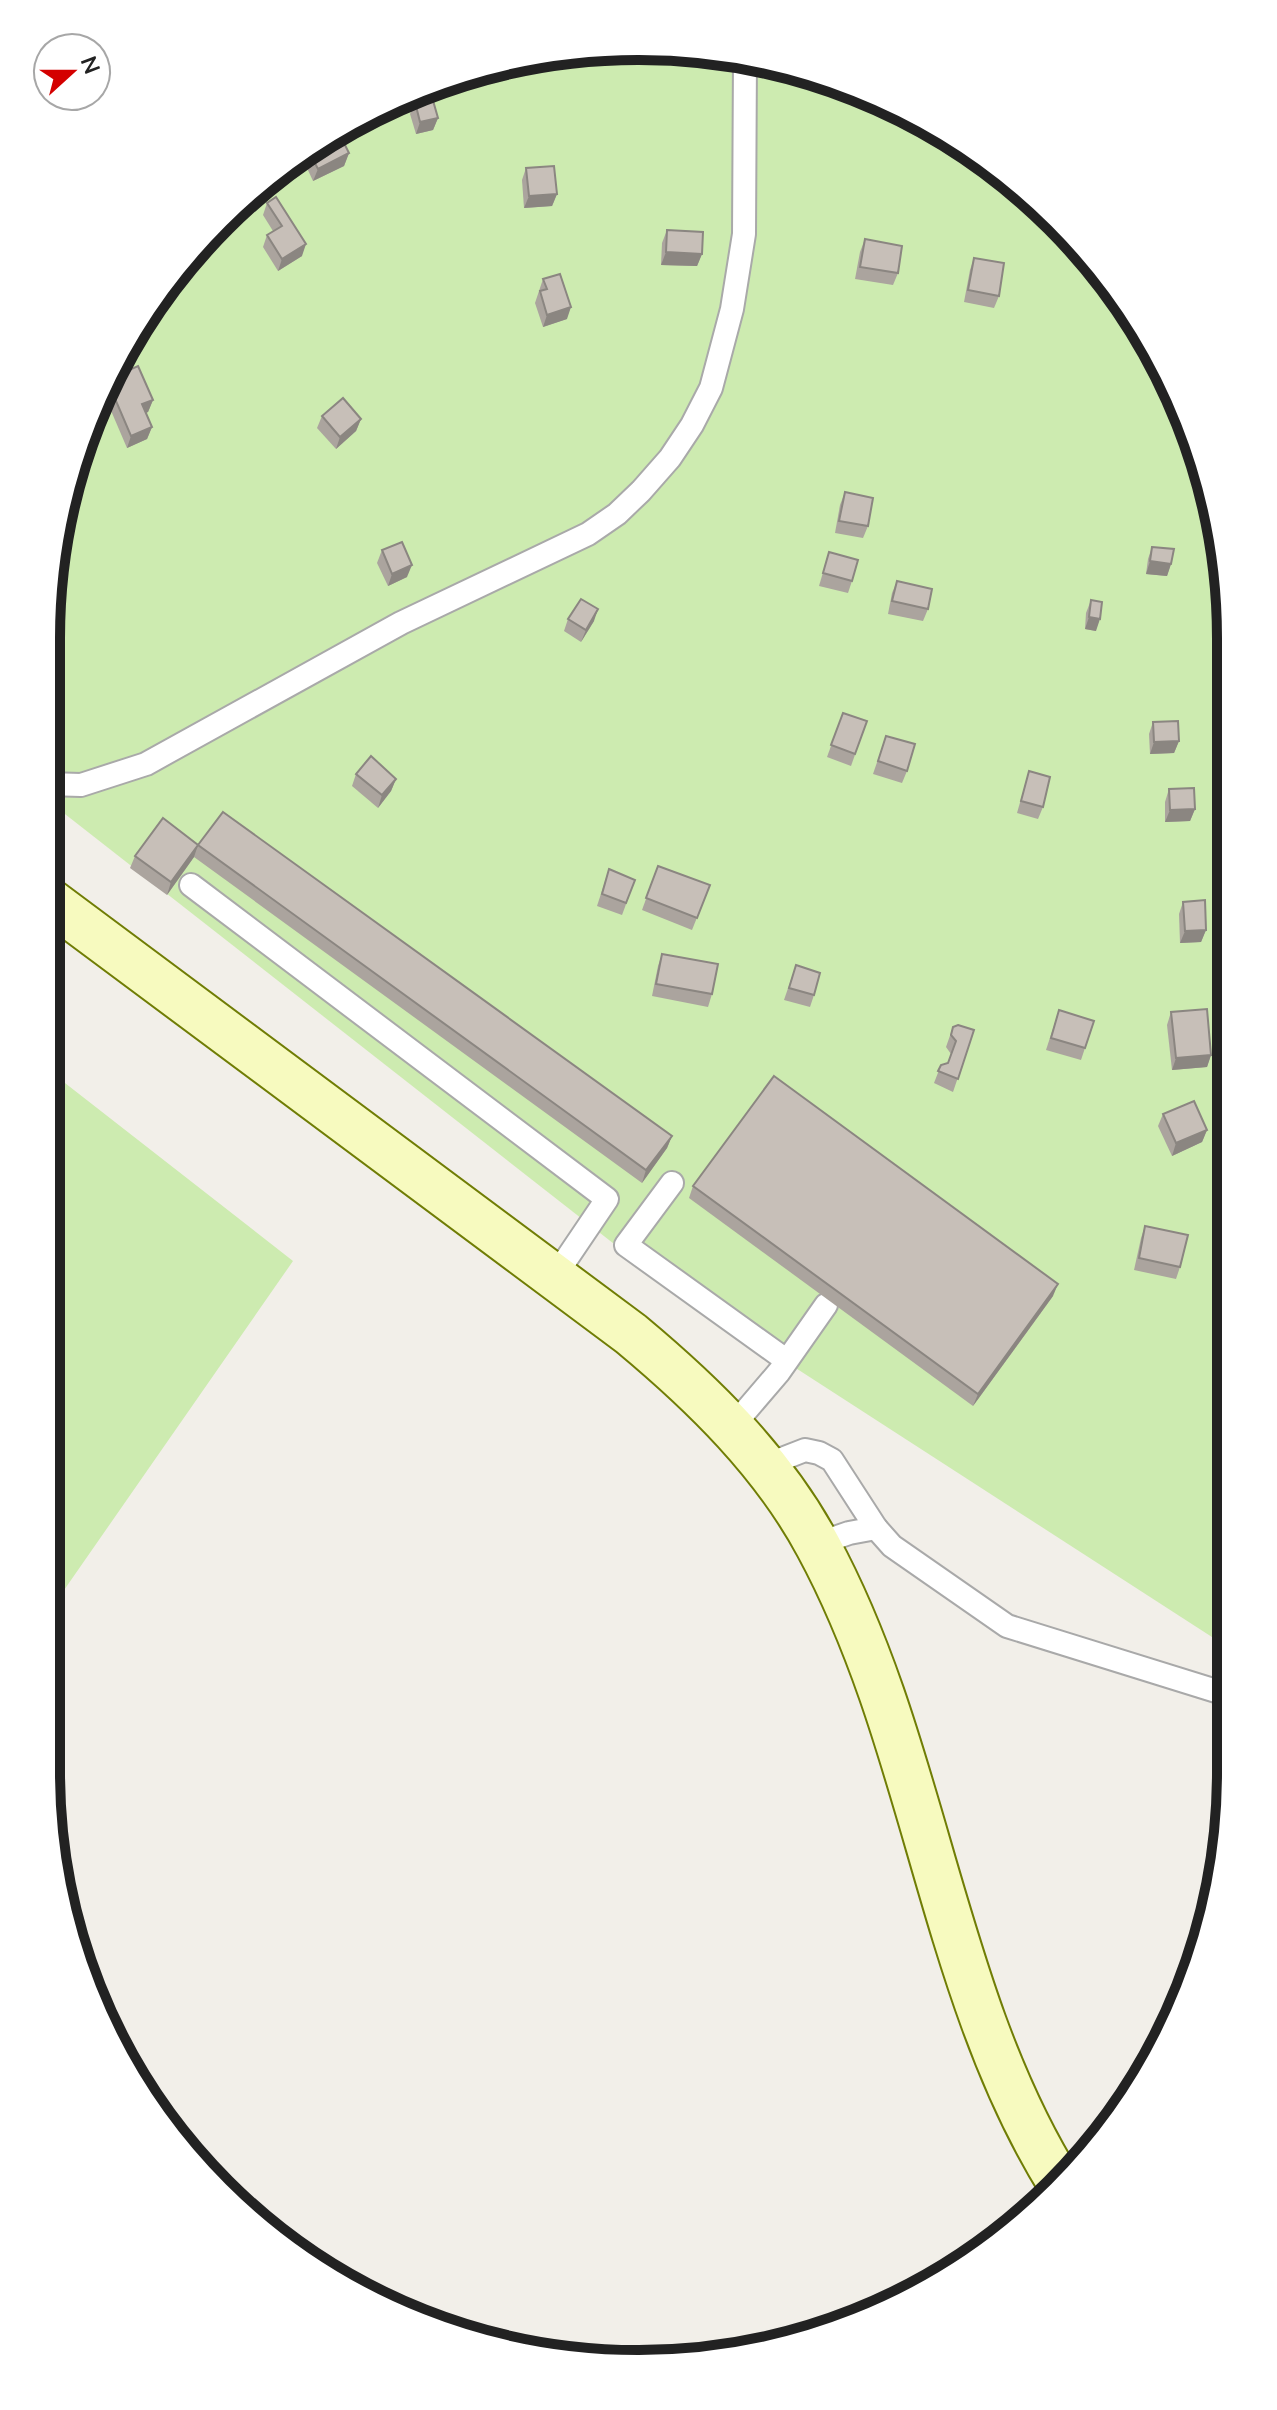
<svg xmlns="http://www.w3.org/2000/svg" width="1277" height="2410" viewBox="0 0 1277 2410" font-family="Mulish,sans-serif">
	<rect width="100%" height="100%" fill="#f2efe9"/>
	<!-- grass -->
	<g fill="#cdebb0">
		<path d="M 678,47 L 792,66 L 901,107 L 1029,193 L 1109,278 L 1186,412 L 1226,561 L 1229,1648 L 664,1283 L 47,800 L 47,600 L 66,485 L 107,376 L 169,277 L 248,193 L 343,125 L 448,77 L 562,51 Z"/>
		<path d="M 47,1069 L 293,1261 L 46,1616 L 47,1070 Z"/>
	</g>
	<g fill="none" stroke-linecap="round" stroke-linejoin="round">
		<defs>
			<g id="service">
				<path d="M 47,784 L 81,785 L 146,764 L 401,623 L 588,534 L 617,514 L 641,491 L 670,458 L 692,425 L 711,388 L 732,309 L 744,234 L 745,58"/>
				<path d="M 191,885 L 607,1199 L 555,1276"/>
				<path d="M 672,1183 L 626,1245 L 786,1360"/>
				<path d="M 732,1427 L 779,1372 L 826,1305"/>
				<path d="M 764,1466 L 805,1450 L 819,1453 L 832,1460 L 876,1528 L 892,1546 L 1007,1626 L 1229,1695"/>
				<path d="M 817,1544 L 849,1533 L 876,1528"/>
			</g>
			<path id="secondary" d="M 47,899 L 631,1334 C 703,1394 773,1462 818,1546 C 927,1747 940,1992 1061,2185"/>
		</defs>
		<!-- service casing -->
		<use href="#service" stroke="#a9a9a9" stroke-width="26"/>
		<!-- secondary casing -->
		<use href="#secondary" stroke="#707d05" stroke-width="48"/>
		<!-- service -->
		<use href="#service" stroke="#fff" stroke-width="22"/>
		<!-- secondary -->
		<use href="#secondary" stroke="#f7fabf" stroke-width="44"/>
	</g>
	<!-- wall -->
	<g fill="#aba49e">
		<path d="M 415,102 L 438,118 L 433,130 L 416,134 L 410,114 Z"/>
		<path d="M 337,129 L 349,153 L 344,166 L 313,181 L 301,155 Z"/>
		<path d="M 526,168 L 557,194 L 552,206 L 524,208 L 522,180 Z"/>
		<path d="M 267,203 L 302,256 L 278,271 L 263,247 L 267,235 L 273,231 L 263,215 Z"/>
		<path d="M 667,230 L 702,254 L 697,266 L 661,265 L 662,243 Z"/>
		<path d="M 865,239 L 898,273 L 893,285 L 855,279 L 860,252 Z"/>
		<path d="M 974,258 L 999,296 L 994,308 L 964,302 L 970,270 Z"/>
		<path d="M 543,279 L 567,319 L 543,327 L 535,303 Z"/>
		<path d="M 107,380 L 153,400 L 148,412 L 146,413 L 152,427 L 147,439 L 127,448 L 103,392 Z"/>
		<path d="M 322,416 L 361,419 L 356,431 L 336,449 L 317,428 Z"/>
		<path d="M 845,492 L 868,526 L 863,538 L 835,533 L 840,505 Z"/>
		<path d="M 1152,547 L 1171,564 L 1167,576 L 1146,574 L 1148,559 Z"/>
		<path d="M 382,550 L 407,577 L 388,586 L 377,563 Z"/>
		<path d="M 829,552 L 852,581 L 848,593 L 819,586 Z"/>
		<path d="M 897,581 L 928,609 L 923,621 L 888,614 L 892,593 Z"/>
		<path d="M 1091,600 L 1096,631 L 1085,629 L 1086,613 Z"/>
		<path d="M 568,619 L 594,621 L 581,642 L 564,631 Z"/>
		<path d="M 843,713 L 867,721 L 851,766 L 827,757 Z"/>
		<path d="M 1153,722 L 1179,741 L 1174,753 L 1150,754 L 1149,734 Z"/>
		<path d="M 886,736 L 907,771 L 902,783 L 873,774 Z"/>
		<path d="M 1029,771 L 1043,807 L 1038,819 L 1017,813 Z"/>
		<path d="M 356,774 L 396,779 L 391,791 L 378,808 L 352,786 Z"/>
		<path d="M 1169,789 L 1195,809 L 1190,821 L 1165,822 L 1165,802 Z"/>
		<path d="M 198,845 L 672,1136 L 667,1148 L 642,1183 L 194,857 L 167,895 L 130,868 L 135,856 Z"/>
		<path d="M 658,866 L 710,885 L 692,930 L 642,910 Z"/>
		<path d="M 609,869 L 635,880 L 622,915 L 597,906 Z"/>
		<path d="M 1183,902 L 1206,930 L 1201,942 L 1180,943 L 1179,914 Z"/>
		<path d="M 662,954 L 712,994 L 708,1007 L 652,996 L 658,966 Z"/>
		<path d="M 796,965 L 814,995 L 810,1007 L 784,1000 Z"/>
		<path d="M 1059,1010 L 1085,1048 L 1081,1060 L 1046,1050 Z"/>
		<path d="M 1171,1012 L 1211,1055 L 1207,1067 L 1172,1070 L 1167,1025 Z"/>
		<path d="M 953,1027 L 974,1030 L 953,1092 L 934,1083 L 941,1065 L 948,1063 L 951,1054 L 946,1047 Z"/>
		<path d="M 1163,1114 L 1207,1130 L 1202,1142 L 1172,1156 L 1158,1126 Z"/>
		<path d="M 693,1186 L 1053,1296 L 973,1406 L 689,1198 Z"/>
		<path d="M 1145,1226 L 1180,1267 L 1176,1279 L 1134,1270 L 1141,1238 Z"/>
	</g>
	<!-- shaded-wall -->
	<g fill="#8b8681">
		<path d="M 438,118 L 433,130 L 416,134 L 420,122 Z"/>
		<path d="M 349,153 L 344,166 L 313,181 L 318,169 Z"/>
		<path d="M 557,194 L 552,206 L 524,208 L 529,196 Z"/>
		<path d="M 306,244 L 302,256 L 278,271 L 282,259 Z"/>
		<path d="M 666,252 L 702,254 L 697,266 L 661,265 Z"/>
		<path d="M 571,307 L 567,319 L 543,327 L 547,315 Z"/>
		<path d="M 153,400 L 148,412 L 138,416 L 142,404 Z"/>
		<path d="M 361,419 L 356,431 L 336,449 L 340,437 Z"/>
		<path d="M 152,427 L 147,439 L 127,448 L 131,436 Z"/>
		<path d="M 1150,561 L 1171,564 L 1167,576 L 1146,574 Z"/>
		<path d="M 412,565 L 407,577 L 388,586 L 392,574 Z"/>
		<path d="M 598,609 L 594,621 L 581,642 L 586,630 Z"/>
		<path d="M 1089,617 L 1100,619 L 1096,631 L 1085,629 Z"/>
		<path d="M 1179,741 L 1174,753 L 1150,754 L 1154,742 Z"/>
		<path d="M 396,779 L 391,791 L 378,808 L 382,795 Z"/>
		<path d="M 1195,809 L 1190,821 L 1165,822 L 1170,810 Z"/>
		<path d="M 198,845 L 194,857 L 167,895 L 171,882 Z"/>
		<path d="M 1206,930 L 1201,942 L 1180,943 L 1185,931 Z"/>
		<path d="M 1211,1055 L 1207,1067 L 1172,1070 L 1176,1058 Z"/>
		<path d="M 1207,1130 L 1202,1142 L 1172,1156 L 1176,1143 Z"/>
		<path d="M 672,1136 L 667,1148 L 642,1183 L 646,1170 Z"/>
		<path d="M 1058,1284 L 1053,1296 L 973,1406 L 978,1394 Z"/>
	</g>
	<!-- building -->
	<g fill="#c7bfb8" stroke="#8b8681" stroke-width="2">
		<path d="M 432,97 L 438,118 L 420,122 L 415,102 Z"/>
		<path d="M 337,129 L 349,153 L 318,169 L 308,150 Z"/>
		<path d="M 554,166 L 557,194 L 529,196 L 526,168 Z"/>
		<path d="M 276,197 L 306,244 L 282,259 L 267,235 L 282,226 L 267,203 Z"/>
		<path d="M 667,230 L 703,232 L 702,254 L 666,252 Z"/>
		<path d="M 865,239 L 902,246 L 898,273 L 860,267 Z"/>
		<path d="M 974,258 L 1004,263 L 999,296 L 968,290 Z"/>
		<path d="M 560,274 L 571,307 L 547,315 L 540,291 L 547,289 L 543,279 Z"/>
		<path d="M 138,366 L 153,400 L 142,404 L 152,427 L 131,436 L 107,380 Z"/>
		<path d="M 343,398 L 361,419 L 340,437 L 322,416 Z"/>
		<path d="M 845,492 L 873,498 L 868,526 L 839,521 Z"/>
		<path d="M 402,542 L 412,565 L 392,574 L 382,550 Z"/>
		<path d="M 1152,547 L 1174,549 L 1171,564 L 1150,561 Z"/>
		<path d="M 829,552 L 858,560 L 852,581 L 823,573 Z"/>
		<path d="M 897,581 L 932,589 L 928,609 L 892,601 Z"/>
		<path d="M 581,599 L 598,609 L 586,630 L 568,619 Z"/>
		<path d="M 1091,600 L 1102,602 L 1100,619 L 1089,617 Z"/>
		<path d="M 843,713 L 867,721 L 855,754 L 831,745 Z"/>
		<path d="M 1178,721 L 1179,741 L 1154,742 L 1153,722 Z"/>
		<path d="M 886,736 L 915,744 L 907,771 L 878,761 Z"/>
		<path d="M 371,756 L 396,779 L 382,795 L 356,774 Z"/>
		<path d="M 1029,771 L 1050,777 L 1043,807 L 1021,801 Z"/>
		<path d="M 1194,788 L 1195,809 L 1170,810 L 1169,789 Z"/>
		<path d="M 223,812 L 672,1136 L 646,1170 L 198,845 Z"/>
		<path d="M 163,818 L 198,845 L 171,882 L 135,856 Z"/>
		<path d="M 658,866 L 710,885 L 697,918 L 646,898 Z"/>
		<path d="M 609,869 L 635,880 L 626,903 L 602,894 Z"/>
		<path d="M 1205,900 L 1206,930 L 1185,931 L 1183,902 Z"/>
		<path d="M 662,954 L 718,964 L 712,994 L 656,984 Z"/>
		<path d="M 796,965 L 820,973 L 814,995 L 789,988 Z"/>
		<path d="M 1207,1009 L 1211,1055 L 1176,1058 L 1171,1012 Z"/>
		<path d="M 1059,1010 L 1094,1021 L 1085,1048 L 1051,1038 Z"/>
		<path d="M 958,1025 L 974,1030 L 958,1079 L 938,1071 L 941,1065 L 948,1063 L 956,1041 L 951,1035 L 953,1027 Z"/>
		<path d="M 774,1076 L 1058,1284 L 978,1394 L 693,1186 Z"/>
		<path d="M 1194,1101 L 1207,1130 L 1176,1143 L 1163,1114 Z"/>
		<path d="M 1145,1226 L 1188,1235 L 1180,1267 L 1139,1258 Z"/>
	</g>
	<!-- crop -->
	<path d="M0 0H1277V2410H0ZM638 60H639A578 578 0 0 1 1217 638V1772A578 578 0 0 1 639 2350H638A578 578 0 0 1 60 1772V638A578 578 0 0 1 638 60Z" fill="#fff" fill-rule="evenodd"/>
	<path fill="none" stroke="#222" stroke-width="10" d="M638 60H639A578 578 0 0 1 1217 638V1772A578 578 0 0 1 639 2350H638A578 578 0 0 1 60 1772V638A578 578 0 0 1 638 60Z"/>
	<!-- north arrow -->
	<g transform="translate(72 72) rotate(69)"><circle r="38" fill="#ffffff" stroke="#a7a7a7" stroke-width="2"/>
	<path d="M0-6L14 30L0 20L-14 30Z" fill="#d40000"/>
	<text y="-12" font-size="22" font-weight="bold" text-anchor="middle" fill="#222222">N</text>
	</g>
</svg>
